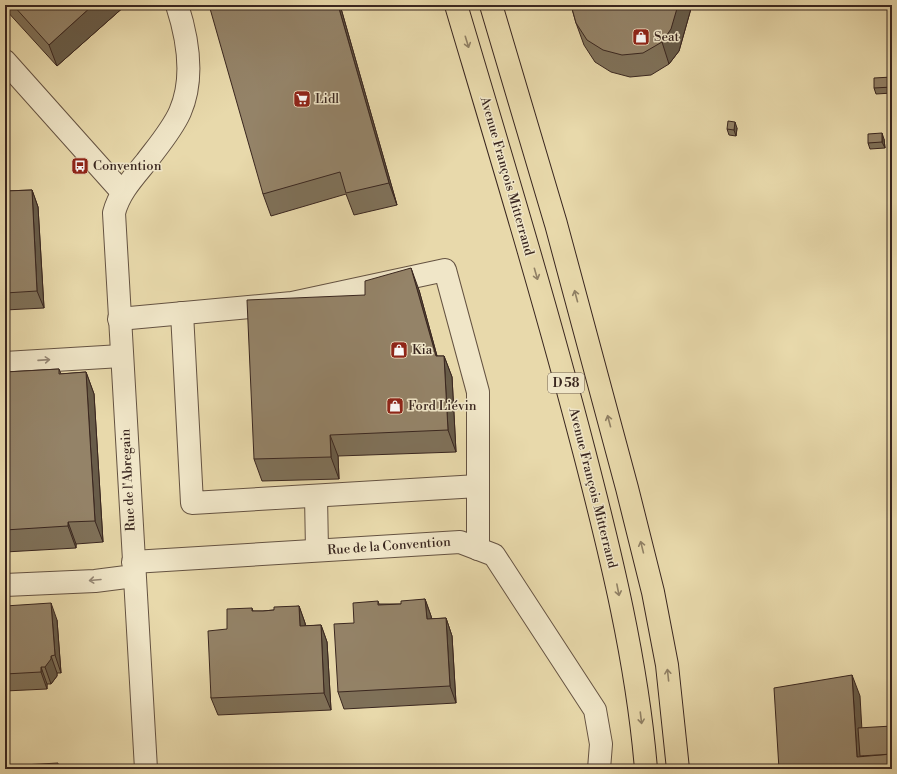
<svg xmlns="http://www.w3.org/2000/svg" width="897" height="774" viewBox="0 0 897 774" font-family="'Libre Bodoni',serif">
	<rect width="100%" height="100%" fill="#e8d9ab"/>
	<filter id="stains"><feTurbulence type="fractalNoise" baseFrequency=".005" numOctaves="4"/><feColorMatrix values="0 0 0 0 .2 0 0 0 0 .09 0 0 0 0 .02 0 0 0 .5 -.17"/></filter>
	<radialGradient id="worn" r=".72"><stop offset=".6" stop-color="#630" stop-opacity="0"/><stop offset="1" stop-color="#630" stop-opacity=".3"/></radialGradient>
	<g fill="none" stroke-linecap="round" stroke-linejoin="round">
		<defs>
			<g id="minor">
				<path d="M 5,61 L 122,192"/>
				<path d="M 182,313 L 192,503 L 478,486"/>
				<path d="M 119,319 L 292,303 L 445,270 L 478,392 L 478,549"/>
				<path d="M 5,363 L 121,356"/>
				<path d="M 316,496 L 317,550"/>
				<path d="M 133,562 L 460,542 L 494,555 L 595,710 L 601,744 L 599,769"/>
				<path d="M 5,585 L 95,581 L 134,576"/>
				<path d="M 146,769 L 114,213 C 119,193 133,178 146,162 C 158,146 172,130 180,112 C 195,78 188,39 177,5"/>
			</g>
			<g id="major">
				<path d="M 456,5 C 500,153 545,301 584,451 C 611,555 637,661 646,769"/>
				<path d="M 491,5 L 556,224 L 627,488 L 653,592 L 667,665 L 678,769"/>
			</g>
		</defs>
		<!-- minor casing -->
		<use href="#minor" stroke="#655342" stroke-width="24"/>
		<!-- major casing -->
		<use href="#major" stroke="#39261f" stroke-width="24"/>
		<!-- minor -->
		<use href="#minor" stroke="#f0e6c8" stroke-width="22"/>
		<!-- major -->
		<use href="#major" stroke="#e8d9ab" stroke-width="22"/>
	</g>
	<!-- wall -->
	<g fill="#7f7159" stroke="#39261f">
		<path d="M 5,5 L 126,5 L 57,66 L 5,9 Z"/>
		<path d="M 340,5 L 397,205 L 354,215 L 346,194 L 271,216 L 263,194 Z"/>
		<path d="M 571,5 L 692,5 L 679,51 L 669,64 L 651,75 L 630,77 L 611,72 L 595,62 L 584,45 L 576,23 Z"/>
		<path d="M 892,77 L 892,93 L 876,94 L 874,88 Z"/>
		<path d="M 737,128 L 736,136 L 729,135 L 727,129 Z"/>
		<path d="M 884,139 L 885,148 L 870,149 L 868,143 Z"/>
		<path d="M 32,190 L 38,207 L 44,308 L 5,310 L 5,191 Z"/>
		<path d="M 419,290 L 437,356 L 444,356 L 452,377 L 456,452 L 338,456 L 339,479 L 262,481 L 254,459 L 365,295 Z"/>
		<path d="M 59,369 L 61,374 L 86,372 L 94,394 L 103,542 L 76,544 L 76,548 L 5,552 L 5,372 Z"/>
		<path d="M 425,599 L 431,616 L 432,619 L 446,618 L 452,636 L 456,703 L 344,709 L 338,692 L 354,623 L 378,601 L 379,604 L 401,604 Z"/>
		<path d="M 5,606 L 57,620 L 61,673 L 57,673 L 57,676 L 51,684 L 47,684 L 47,689 L 5,691 Z"/>
		<path d="M 299,606 L 305,623 L 306,626 L 321,625 L 327,642 L 331,710 L 218,715 L 211,698 L 227,629 L 252,608 L 253,611 L 263,611 L 274,610 Z"/>
	</g>
	<!-- shaded-wall -->
	<g fill="#685c49" stroke="#39261f">
		<path d="M 93,5 L 126,5 L 57,66 L 49,45 Z"/>
		<path d="M 338,5 L 340,5 L 397,205 L 389,183 Z"/>
		<path d="M 678,5 L 692,5 L 679,51 L 669,64 L 662,42 Z"/>
		<path d="M 735,122 L 737,128 L 736,136 L 734,130 Z"/>
		<path d="M 882,133 L 884,139 L 885,148 L 882,142 Z"/>
		<path d="M 32,190 L 38,207 L 44,308 L 37,291 Z"/>
		<path d="M 411,268 L 419,290 L 443,378 L 436,356 Z"/>
		<path d="M 444,356 L 452,377 L 456,452 L 448,430 Z"/>
		<path d="M 86,372 L 94,394 L 103,542 L 95,521 Z"/>
		<path d="M 330,435 L 338,456 L 339,479 L 331,457 Z"/>
		<path d="M 68,522 L 76,544 L 76,548 L 68,526 Z"/>
		<path d="M 425,599 L 431,616 L 433,636 L 427,619 Z"/>
		<path d="M 51,603 L 57,620 L 61,673 L 55,655 Z"/>
		<path d="M 299,606 L 305,623 L 306,643 L 300,626 Z"/>
		<path d="M 446,618 L 452,636 L 456,703 L 450,686 Z"/>
		<path d="M 321,625 L 327,642 L 331,710 L 324,693 Z"/>
		<path d="M 51,656 L 57,673 L 57,676 L 51,684 L 45,667 Z"/>
		<path d="M 41,667 L 47,684 L 47,689 L 41,672 Z"/>
		<path d="M 852,675 L 860,696 L 864,766 L 857,757 Z"/>
	</g>
	<!-- building -->
	<g fill="#948368" stroke="#39261f">
		<path d="M 13,5 L 93,5 L 49,45 Z"/>
		<path d="M 209,5 L 338,5 L 389,183 L 346,193 L 340,172 L 263,194 Z"/>
		<path d="M 571,5 L 678,5 L 671,29 L 662,42 L 643,53 L 622,55 L 603,50 L 587,40 L 576,23 Z"/>
		<path d="M 892,77 L 892,87 L 874,88 L 874,78 Z"/>
		<path d="M 728,121 L 735,122 L 734,130 L 727,129 Z"/>
		<path d="M 882,133 L 882,142 L 868,143 L 868,134 Z"/>
		<path d="M 32,190 L 37,291 L 5,293 L 5,191 Z"/>
		<path d="M 411,268 L 436,356 L 444,356 L 448,430 L 330,435 L 331,457 L 254,459 L 247,300 L 365,295 L 365,281 Z"/>
		<path d="M 59,369 L 59,374 L 86,372 L 95,521 L 68,522 L 68,526 L 5,530 L 5,372 Z"/>
		<path d="M 425,599 L 427,619 L 446,618 L 450,686 L 338,692 L 334,624 L 354,623 L 353,603 L 378,601 L 378,605 L 401,604 L 401,601 Z"/>
		<path d="M 51,603 L 55,655 L 51,656 L 51,659 L 45,667 L 41,667 L 41,672 L 5,674 L 5,606 Z"/>
		<path d="M 299,606 L 300,626 L 321,625 L 324,693 L 211,698 L 208,631 L 227,629 L 227,609 L 252,608 L 252,611 L 263,611 L 274,610 L 274,607 Z"/>
		<path d="M 852,675 L 857,757 L 892,754 L 892,769 L 779,769 L 774,688 Z"/>
		<path d="M 892,726 L 892,754 L 860,756 L 858,728 Z"/>
		<path d="M 58,763 L 58,769 L 5,769 L 5,766 Z"/>
	</g>
	<!-- one-way arrows -->
	<defs><path id="oneway-shaft" d="M-6 0H5M1.5-3L5.5 0L1.5 3" fill="none" stroke-width="1.6" stroke-linecap="round" stroke-linejoin="round"/></defs>
	<g stroke="#908065">
		<use href="#oneway-shaft" transform="translate(467 42) rotate(73)"/>
		<use href="#oneway-shaft" transform="translate(536 274) rotate(74)"/>
		<use href="#oneway-shaft" transform="translate(576 296) rotate(-105)"/>
		<use href="#oneway-shaft" transform="translate(609 421) rotate(-105)"/>
		<use href="#oneway-shaft" transform="translate(642 547) rotate(-104)"/>
		<use href="#oneway-shaft" transform="translate(618 590) rotate(79)"/>
		<use href="#oneway-shaft" transform="translate(668 675) rotate(-96)"/>
		<use href="#oneway-shaft" transform="translate(641 718) rotate(83)"/>
	</g>
	<g stroke="#948674">
		<use href="#oneway-shaft" transform="translate(44 360) rotate(-4)"/>
		<use href="#oneway-shaft" transform="translate(95 580) rotate(175)"/>
	</g>
	<!-- icons -->
	<defs>
		<symbol id="shop-square" viewBox="-11 -11 22 22"><rect x="-9" y="-9" width="18" height="18" rx="4" fill="#8f2418" stroke="#f0e6c8"/><path d="M-5-2.5h2.3a2.7 3.5 0 0 1 5.4 0H5L5.5 6h-11ZM-1.5-2.5h3a1.5 2.3 0 0 0-3 0Z" fill="#fff"/></symbol>
		<symbol id="supermarket-square" viewBox="-11 -11 22 22"><rect x="-9" y="-9" width="18" height="18" rx="4" fill="#8f2418" stroke="#f0e6c8"/><path d="M-6-5.5h2.5l.6 2H6L4.5 2H-2.5L-4.4-4H-6ZM-1.5 3.2a1.3 1.3 0 1 0 .1 0ZM3 3.2a1.3 1.3 0 1 0 .1 0Z" fill="#fff"/></symbol>
		<symbol id="bus-square" viewBox="-11 -11 22 22"><rect x="-9" y="-9" width="18" height="18" rx="4" fill="#8f2418" stroke="#f0e6c8"/><path d="M-5-6H5V4H4V6H2V4H-2V6H-4V4H-5ZM-3.5-4V0h7V-4ZM-3.5 1.2v1.5H-2V1.2ZM2 1.2v1.5H3.5V1.2Z" fill="#fff"/></symbol>
	</defs>
	<g fill-rule="evenodd">
		<use href="#shop-square" x="631" y="27" width="20" height="20"/>
		<use href="#supermarket-square" x="292" y="89" width="20" height="20"/>
		<use href="#bus-square" x="70" y="156" width="20" height="20"/>
		<use href="#shop-square" x="389" y="340" width="20" height="20"/>
		<use href="#shop-square" x="385" y="396" width="20" height="20"/>
	</g>
	<g text-anchor="middle" dominant-baseline="central" stroke-width="3" stroke-linejoin="round" paint-order="stroke">
		<!-- shield labels -->
		<rect fill="#f0e6c8" stroke="#706052" stroke-width="1" x="548" y="373" width="36" height="20" rx="3"/>
		<g font-size="12" font-weight="bold" fill="#39261f">
			<text x="566" y="383">D 58</text>
		</g>
		<!-- poi labels -->
		<g font-size="13" fill="#39261f" stroke="#f0e6c8" text-anchor="start">
			<text x="654" y="37">Seat</text>
			<text x="315" y="99">Lidl</text>
			<text x="93" y="166">Convention</text>
			<text x="412" y="350">Kia</text>
			<text x="408" y="406">Ford Liévin</text>
		</g>
		<!-- street labels -->
		<g font-size="13" fill="#39261f" stroke="#f0e6c8">
			<text transform="translate(507 176) rotate(74)">Avenue François Mitterrand</text>
			<text transform="translate(128 480) rotate(-93)">Rue de l'Abregain</text>
			<text transform="translate(593 488) rotate(76)">Avenue François Mitterrand</text>
			<text transform="translate(389 546) rotate(-4)">Rue de la Convention</text>
		</g>
	</g>
	<!-- margin -->
	<rect width="897" height="774" fill="none" stroke="#e8d9ab" stroke-width="20"/>
	<rect x="6" y="6" width="885" height="762" fill="none" stroke="#39261f" stroke-width="2"/>
	<rect x="10" y="10" width="877" height="754" fill="none" stroke="#39261f"/>
	<rect width="100%" height="100%" filter="url(#stains)"/>
	<rect width="100%" height="100%" fill="url(#worn)"/>
</svg>
